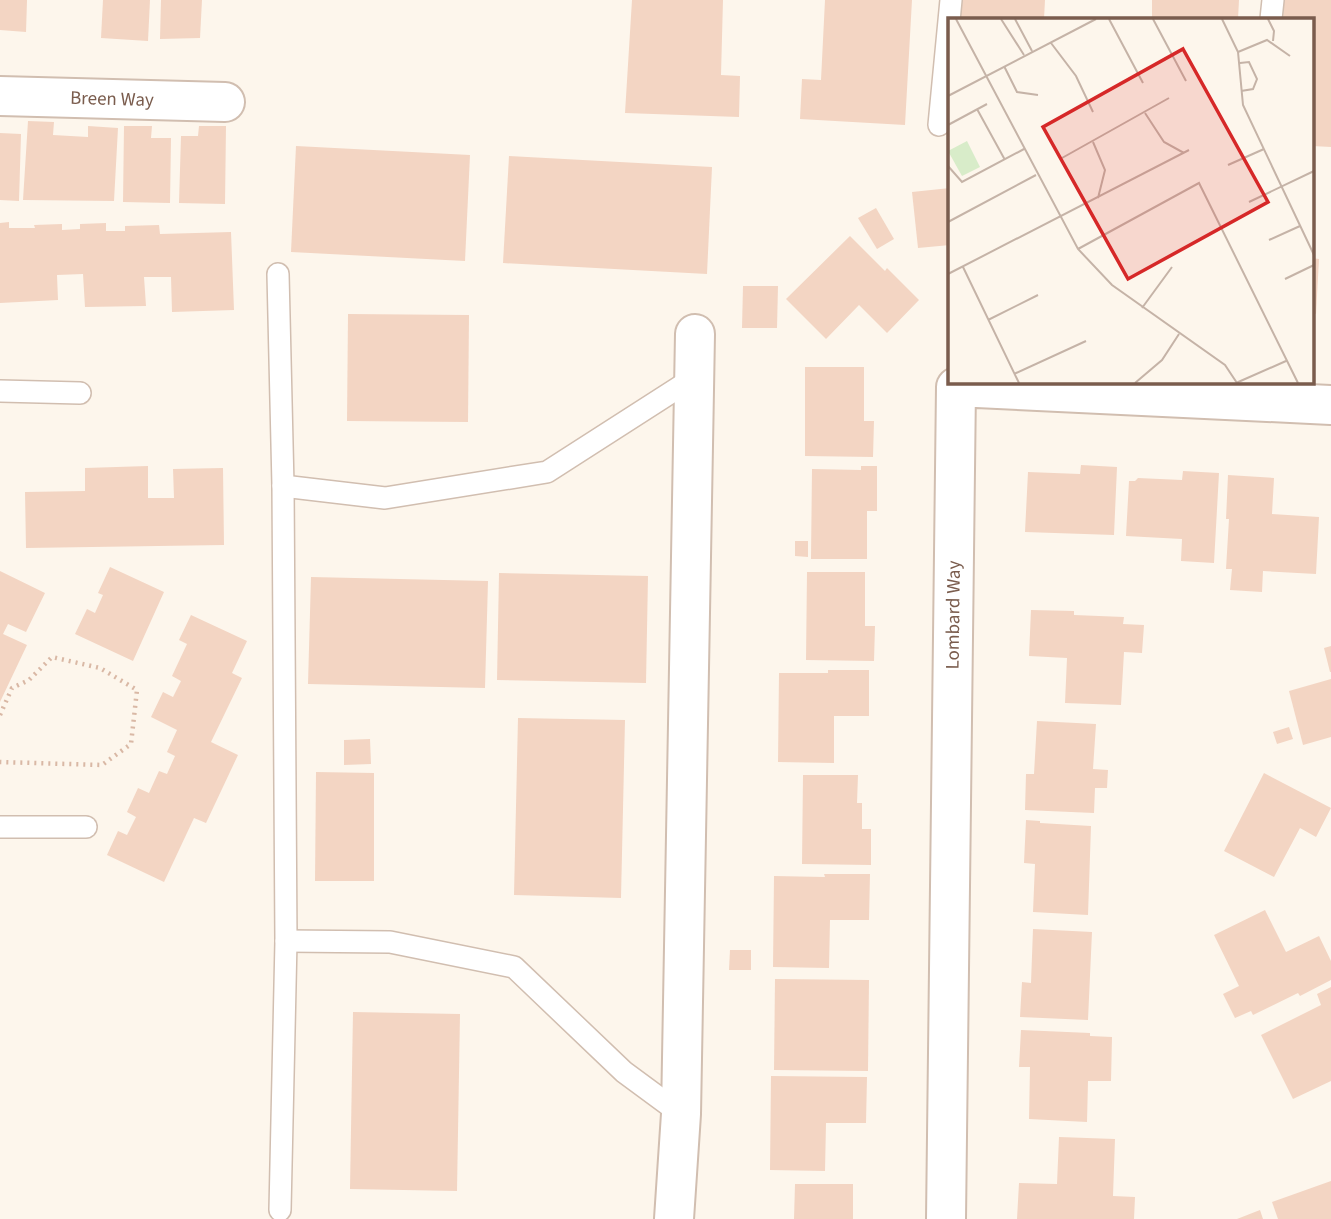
<svg xmlns="http://www.w3.org/2000/svg" width="1331" height="1219" viewBox="0 0 1331 1219" font-family="'Source Sans 3',sans-serif">
	<rect width="100%" height="100%" fill="#fdf6ec"/>
	<!-- building -->
	<g fill="#f3d5c3">
		<path d="M 0,0 L 27,0 L 26,32 L 0,30 Z"/>
		<path d="M 103,0 L 150,0 L 148,41 L 101,38 Z"/>
		<path d="M 161,0 L 202,0 L 200,38 L 160,39 Z"/>
		<path d="M 632,0 L 723,0 L 721,75 L 740,76 L 739,117 L 625,113 Z"/>
		<path d="M 825,0 L 912,0 L 905,125 L 800,119 L 802,79 L 821,80 Z"/>
		<path d="M 957,0 L 1045,0 L 1044,19 L 956,19 Z"/>
		<path d="M 1152,0 L 1239,0 L 1238,19 L 1152,19 Z"/>
		<path d="M 1284,0 L 1331,0 L 1331,147 L 1312,146 L 1312,19 L 1283,19 Z"/>
		<path d="M 28,121 L 54,122 L 53,135 L 88,137 L 88,126 L 118,128 L 114,201 L 23,200 Z"/>
		<path d="M 124,126 L 152,126 L 151,138 L 171,138 L 170,203 L 123,202 Z"/>
		<path d="M 199,126 L 226,126 L 225,204 L 179,203 L 181,136 L 198,136 Z"/>
		<path d="M 0,133 L 21,134 L 19,201 L 0,200 Z"/>
		<path d="M 296,146 L 470,155 L 465,261 L 291,252 Z"/>
		<path d="M 509,156 L 712,167 L 707,274 L 503,263 Z"/>
		<path d="M 950,188 L 950,245 L 918,248 L 912,192 Z"/>
		<path d="M 876,208 L 894,239 L 877,249 L 858,218 Z"/>
		<path d="M 9,222 L 9,228 L 35,228 L 34,225 L 62,224 L 62,230 L 80,229 L 80,224 L 106,223 L 106,231 L 125,231 L 125,226 L 159,225 L 160,234 L 231,232 L 234,310 L 172,312 L 171,277 L 144,277 L 146,306 L 85,307 L 83,274 L 57,275 L 58,300 L 0,303 L 0,223 Z"/>
		<path d="M 850,236 L 885,271 L 887,268 L 919,300 L 887,333 L 859,305 L 826,339 L 786,299 Z"/>
		<path d="M 1312,258 L 1319,259 L 1316,314 L 1312,313 Z"/>
		<path d="M 743,286 L 778,286 L 777,328 L 742,328 Z"/>
		<path d="M 348,314 L 469,315 L 468,422 L 347,421 Z"/>
		<path d="M 805,367 L 864,367 L 864,421 L 874,421 L 873,457 L 805,456 Z"/>
		<path d="M 1081,465 L 1117,467 L 1114,535 L 1025,532 L 1028,472 L 1080,474 Z"/>
		<path d="M 148,466 L 148,498 L 174,498 L 173,469 L 223,468 L 224,545 L 26,548 L 25,492 L 85,491 L 85,468 Z"/>
		<path d="M 861,466 L 877,466 L 877,511 L 867,511 L 867,559 L 811,559 L 812,469 L 861,470 Z"/>
		<path d="M 1183,471 L 1219,473 L 1214,563 L 1181,561 L 1182,539 L 1126,536 L 1129,481 L 1135,481 L 1138,478 L 1182,480 Z"/>
		<path d="M 1228,475 L 1274,478 L 1272,514 L 1319,517 L 1316,574 L 1263,571 L 1262,592 L 1230,590 L 1232,569 L 1226,569 L 1229,519 L 1226,519 Z"/>
		<path d="M 795,541 L 808,541 L 808,557 L 795,556 Z"/>
		<path d="M 110,567 L 164,592 L 133,661 L 75,634 L 87,609 L 95,613 L 103,595 L 98,593 Z"/>
		<path d="M 0,571 L 45,593 L 26,632 L 8,624 L 3,634 L 27,645 L 0,702 Z"/>
		<path d="M 807,572 L 865,572 L 865,626 L 875,626 L 874,661 L 806,660 Z"/>
		<path d="M 499,573 L 648,576 L 646,683 L 497,680 Z"/>
		<path d="M 311,577 L 488,581 L 485,688 L 308,684 Z"/>
		<path d="M 1031,610 L 1074,611 L 1074,615 L 1124,617 L 1123,624 L 1144,625 L 1142,653 L 1124,652 L 1121,705 L 1065,703 L 1067,658 L 1029,656 Z"/>
		<path d="M 191,615 L 247,641 L 232,673 L 242,678 L 211,742 L 238,755 L 206,823 L 194,818 L 164,882 L 107,855 L 118,831 L 127,835 L 136,817 L 127,812 L 138,788 L 149,793 L 159,771 L 167,774 L 175,756 L 167,752 L 177,730 L 151,717 L 163,692 L 173,697 L 181,681 L 172,676 L 187,644 L 179,640 Z"/>
		<path d="M 1331,646 L 1331,672 L 1330,672 L 1324,648 Z"/>
		<path d="M 828,670 L 869,670 L 869,716 L 834,716 L 834,763 L 778,762 L 779,673 L 828,673 Z"/>
		<path d="M 1331,679 L 1331,737 L 1303,745 L 1289,691 Z"/>
		<path d="M 518,718 L 625,720 L 621,898 L 514,895 Z"/>
		<path d="M 1037,721 L 1096,724 L 1093,769 L 1108,770 L 1107,788 L 1095,788 L 1094,813 L 1025,810 L 1026,774 L 1034,774 Z"/>
		<path d="M 1289,727 L 1293,739 L 1277,744 L 1273,732 Z"/>
		<path d="M 370,739 L 371,764 L 344,765 L 344,740 Z"/>
		<path d="M 316,772 L 374,773 L 374,881 L 315,881 Z"/>
		<path d="M 1264,773 L 1331,808 L 1316,837 L 1300,828 L 1274,877 L 1224,851 Z"/>
		<path d="M 803,775 L 858,775 L 857,803 L 862,803 L 862,829 L 871,829 L 871,865 L 802,864 Z"/>
		<path d="M 1026,820 L 1040,821 L 1040,823 L 1091,826 L 1088,915 L 1033,912 L 1035,864 L 1024,863 Z"/>
		<path d="M 824,874 L 870,874 L 869,920 L 830,920 L 829,968 L 773,967 L 774,876 L 825,877 Z"/>
		<path d="M 1265,910 L 1286,952 L 1319,936 L 1331,961 L 1331,980 L 1300,996 L 1298,993 L 1253,1015 L 1251,1011 L 1235,1018 L 1223,994 L 1239,986 L 1214,935 Z"/>
		<path d="M 1033,929 L 1092,932 L 1088,1020 L 1020,1017 L 1022,982 L 1031,983 Z"/>
		<path d="M 730,950 L 751,950 L 751,970 L 729,970 Z"/>
		<path d="M 775,979 L 869,980 L 868,1071 L 774,1070 Z"/>
		<path d="M 1331,987 L 1331,1081 L 1293,1099 L 1261,1035 L 1321,1005 L 1317,994 Z"/>
		<path d="M 353,1012 L 460,1014 L 457,1191 L 350,1189 Z"/>
		<path d="M 1021,1030 L 1090,1033 L 1090,1036 L 1112,1037 L 1111,1081 L 1088,1081 L 1087,1122 L 1029,1119 L 1030,1067 L 1019,1067 Z"/>
		<path d="M 771,1076 L 867,1077 L 866,1123 L 826,1123 L 825,1171 L 770,1170 Z"/>
		<path d="M 1059,1137 L 1115,1139 L 1113,1196 L 1135,1197 L 1134,1219 L 1017,1219 L 1019,1183 L 1057,1184 Z"/>
		<path d="M 1331,1181 L 1331,1219 L 1278,1219 L 1272,1202 Z"/>
		<path d="M 795,1184 L 853,1184 L 853,1219 L 794,1219 Z"/>
		<path d="M 1260,1210 L 1263,1219 L 1237,1219 Z"/>
	</g>
	<g fill="none" stroke-linecap="round" stroke-linejoin="round">
		<defs>
			<g id="lane">
				<path d="M 1271,19 L 1273,0"/>
				<path d="M 939,125 L 951,0"/>
				<path d="M 278,274 L 283,486 L 286,941 L 280,1210"/>
				<path d="M 0,391 L 80,393"/>
				<path d="M 283,486 L 385,498 L 547,472 L 695,377"/>
				<path d="M 0,827 L 86,827"/>
				<path d="M 286,941 L 390,942 L 514,967 L 624,1072 L 681,1114"/>
			</g>
			<g id="street">
				<path id="s1" d="M 0,96 L 225,102"/>
				<path d="M 674,1219 L 681,1114 L 695,334"/>
				<path id="s2" d="M 946,1219 L 956,387 L 1331,405"/>
			</g>
		</defs>
		<!-- lane casing -->
		<use href="#lane" stroke="#d1beb0" stroke-width="24"/>
		<!-- street casing -->
		<use href="#street" stroke="#d1beb0" stroke-width="42"/>
		<!-- path -->
		<path stroke="#d9b8a5" stroke-width="4.5" stroke-dasharray="2 5" stroke-linecap="butt" d="M 0,715 L 12,688 L 29,680 L 52,657 L 100,668 L 137,690 L 131,744 L 102,765 L 0,762"/>
		<!-- lane -->
		<use href="#lane" stroke="#fff" stroke-width="21"/>
		<!-- street -->
		<use href="#street" stroke="#fff" stroke-width="38"/>
	</g>
	<g text-anchor="middle" dominant-baseline="central" stroke-width="5" stroke-linejoin="round" paint-order="stroke">
		<!-- street labels -->
		<g font-size="19" fill="#7a5c4d" stroke="#fffaf3">
			<text stroke="none"><textPath href="#s1" startOffset="112">Breen Way</textPath></text>
			<text stroke="none"><textPath href="#s2" startOffset="604">Lombard Way</textPath></text>
		</g>
	</g>
	<!-- overview -->
	<g transform="translate(948 18)">
		<rect width="366" height="366" fill="#fdf6ec"/>
		<path d="M 19,123 L 32,149 L 14,158 L 0,133 Z" fill="#d8ecc9"/>
		<path fill="none" stroke="#c5b3a7" stroke-width="2" d="M 8,1 L 130,231 L 164,267 L 277,347 L 289,365M 53,1 L 76,37M 67,1 L 84,33M 161,1 L 195,65M 205,1 L 238,63M 274,1 L 290,34 L 295,87 L 366,237M 320,1 L 326,13 L 325,23M 103,25 L 128,58 L 145,94M 290,34 L 319,22 L 342,38M 292,45 L 301,44 L 309,61 L 305,71 L 293,73M 56,48 L 69,74 L 90,77M 0,78 L 148,1M 29,91 L 57,142M 197,95 L 216,124 L 236,135M 0,107 L 39,86M 145,124 L 157,152 L 150,180M 114,140 L 221,80M 280,147 L 316,131M 0,148 L 14,164 L 76,131M 301,184 L 366,153M 0,204 L 88,157M 321,222 L 352,208M 130,231 L 251,165 L 350,365M 15,249 L 71,365M 0,256 L 241,132M 337,261 L 366,247M 194,290 L 224,249M 40,302 L 90,277M 66,356 L 138,323M 187,365 L 214,342 L 231,316M 288,365 L 338,343"/>
		<path fill="#d62828" fill-opacity="0.15" stroke="#d62828" stroke-width="3.5" d="M 235,31 L 320,184 L 180,261 L 95,109 Z"/>
		<rect width="366" height="366" fill="none" stroke="#7a5c4d" stroke-width="3.5"/>
	</g>
</svg>
